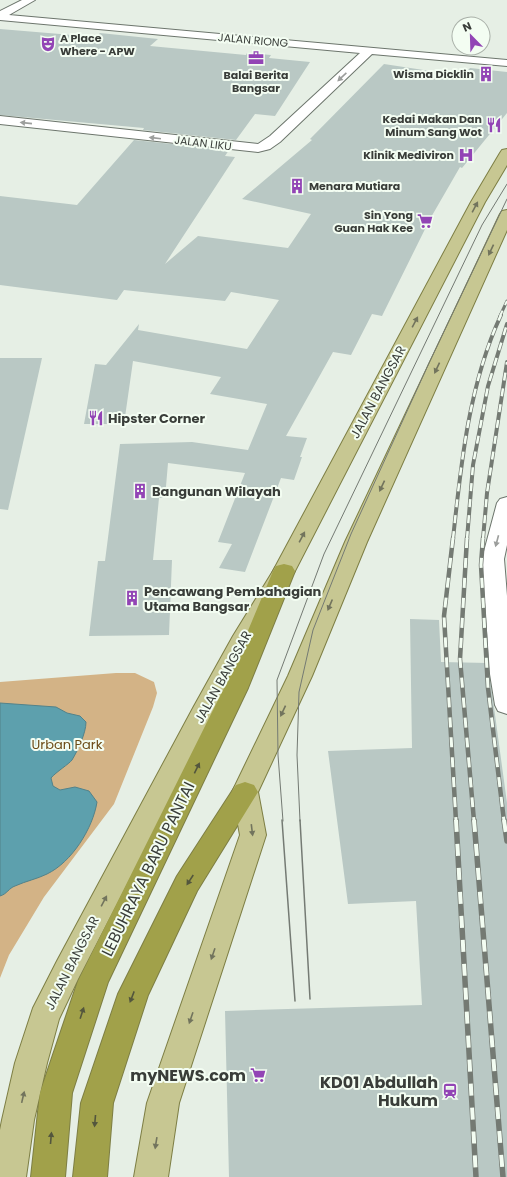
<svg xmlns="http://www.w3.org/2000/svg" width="507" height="1177" viewBox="0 0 507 1177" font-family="Poppins,sans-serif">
	<rect width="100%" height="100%" fill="#e6efe5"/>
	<!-- green -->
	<path fill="#d3b386" d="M 116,673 L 135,673 L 154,682 L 157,693 L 153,707 L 114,804 L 44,897 L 9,955 L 0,978 L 0,682 Z"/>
	<!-- water -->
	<path fill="#5da0ad" stroke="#52828a" d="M 0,703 L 56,707 L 67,713 L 80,716 L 86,722 C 86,733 78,750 72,760 C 69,764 56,772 51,778 L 53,786 L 60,790 L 75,787 L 89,791 L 97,802 C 93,828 72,862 47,874 C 37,879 26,881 15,886 C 9,888 7,894 0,896 Z"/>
	<!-- building -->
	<g fill="#b9c8c4">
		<path d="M 0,29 L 96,37 L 100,33 L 158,39 L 150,46 L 246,55 L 247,53 L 271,55 L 269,58 L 310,62 L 275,116 L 255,114 L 236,140 L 143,130 L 144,128 L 0,115 Z"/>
		<path d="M 384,64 L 463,76 L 470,68 L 507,72 L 507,113 L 462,168 L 460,167 L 430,219 L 382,316 L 372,314 L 351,355 L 333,352 L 286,436 L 307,438 L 300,457 L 302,457 L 294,480 L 281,478 L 245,572 L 219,568 L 232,544 L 218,542 L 245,473 L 168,463 L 165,498 L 159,498 L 153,560 L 172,560 L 169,635 L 89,636 L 98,561 L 105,561 L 120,444 L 192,442 L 248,450 L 267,404 L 210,394 L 221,377 L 133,361 L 124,424 L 84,424 L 95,364 L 106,365 L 139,324 L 138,330 L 247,349 L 279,300 L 231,292 L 225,301 L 124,290 L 117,300 L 0,285 L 0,196 L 77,205 L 134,140 L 229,150 L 225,156 L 235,157 L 165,264 L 198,236 L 288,248 L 311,214 L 242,199 L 312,140 L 310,139 Z"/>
		<path d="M 0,358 L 42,358 L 8,510 L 0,509 Z"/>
		<path d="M 410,619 L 439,620 L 441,662 L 488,663 L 507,803 L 507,1177 L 229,1177 L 225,1011 L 422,1005 L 416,901 L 348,904 L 328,751 L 412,748 Z"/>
	</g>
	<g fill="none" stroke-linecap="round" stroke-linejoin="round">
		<defs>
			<g id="minor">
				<path d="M 22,0 L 35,0 L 9,15 L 507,60 L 507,66 L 372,54 L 280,142 L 270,149 L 258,152 L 0,124 L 0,116 L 258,144 L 270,136 L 360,53 L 0,20 L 0,11 Z"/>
				<path d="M 507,497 L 507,545 L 504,559 L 507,596 L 507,714 L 498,711 L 495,705 L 490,674 L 482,559 L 497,503 L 500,499 Z"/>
			</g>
			<g id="major">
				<path d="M 507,149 L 507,165 L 485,202 L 295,571 L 255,636 L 78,979 L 59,1019 L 47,1063 L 34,1120 L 26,1177 L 0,1177 L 0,1130 L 2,1120 L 15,1063 L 33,1008 L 57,961 L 193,708 L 233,636 L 273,571 L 471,202 L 500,153 L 502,150 Z"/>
				<path d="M 507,210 L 507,230 L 367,542 L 312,676 L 258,792 L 266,835 L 179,1103 L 168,1177 L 134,1177 L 147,1103 L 240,835 L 232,792 L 288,676 L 345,542 L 500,214 L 502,211 Z"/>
			</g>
			<g id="highway">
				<path d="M 284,564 L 292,566 L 295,571 L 248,688 L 108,982 L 72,1093 L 65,1177 L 31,1177 L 40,1093 L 78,981 L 224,688 L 273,571 L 276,566 Z"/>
				<path d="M 245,782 L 254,785 L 258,792 L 197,891 L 148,995 L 113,1103 L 107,1177 L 73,1177 L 81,1103 L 118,994 L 177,876 L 236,785 Z"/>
			</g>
		</defs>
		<!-- minor casing -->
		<use href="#minor" stroke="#6c756c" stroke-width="2"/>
		<!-- major casing -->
		<use href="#major" stroke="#7d7e44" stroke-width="2"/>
		<!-- highway casing -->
		<use href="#highway" stroke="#7d7e44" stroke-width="2"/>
		<!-- minor -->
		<use href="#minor" fill="#fff" fill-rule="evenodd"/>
		<!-- major -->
		<use href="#major" fill="#c7c792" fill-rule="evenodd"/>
		<!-- highway -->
		<use href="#highway" fill="#a1a14a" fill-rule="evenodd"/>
		<!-- tram-far1 -->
		<g stroke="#747a73" stroke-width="1">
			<path d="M 283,821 L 278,755 L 277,680 L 324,554 L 482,225 L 507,184"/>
			<path d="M 300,821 L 297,755 L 299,692 L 313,630 L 351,534 L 429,363 L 507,199"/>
		</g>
		<!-- tram -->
		<g stroke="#747a73" stroke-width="1.5">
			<path d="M 282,820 L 295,1001"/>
			<path d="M 300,820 L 310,999"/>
		</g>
		<defs>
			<path id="rail-far3" d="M 500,316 L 507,301"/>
			<g id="rail-far2">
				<path d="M 453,539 C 461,463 469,384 501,315"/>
				<path d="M 467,539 L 473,465 L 488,386 L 507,324"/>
				<path d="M 483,539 L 487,493 L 507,362"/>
			</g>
			<g id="rail-far1">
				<path d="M 453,538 L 444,616 L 456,821"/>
				<path d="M 467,538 L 460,659 L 474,821"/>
				<path d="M 483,538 L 481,565 L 488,688 L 504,821"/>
			</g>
			<g id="rail">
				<path d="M 456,820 L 476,1177"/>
				<path d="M 474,820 L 503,1177"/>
				<path d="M 504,820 L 507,841"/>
			</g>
		</defs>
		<!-- rail-far3 casing -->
		<use href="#rail-far3" stroke="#747a73" stroke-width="3"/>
		<!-- rail-far2 casing -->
		<use href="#rail-far2" stroke="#747a73" stroke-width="4"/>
		<!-- rail-far1 casing -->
		<use href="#rail-far1" stroke="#747a73" stroke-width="4.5"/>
		<!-- rail casing -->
		<use href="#rail" stroke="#747a73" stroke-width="5.5"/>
		<!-- rail-far3 -->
		<use href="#rail-far3" stroke="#f3fdf2" stroke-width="2" stroke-dasharray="6" stroke-linecap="butt"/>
		<!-- rail-far2 -->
		<use href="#rail-far2" stroke="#f3fdf2" stroke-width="2.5" stroke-dasharray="8" stroke-linecap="butt"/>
		<!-- rail-far1 -->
		<use href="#rail-far1" stroke="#f3fdf2" stroke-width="3" stroke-dasharray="10" stroke-linecap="butt"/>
		<!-- rail -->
		<use href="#rail" stroke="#f3fdf2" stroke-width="4" stroke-dasharray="12" stroke-linecap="butt"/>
	</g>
	<!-- one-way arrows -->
	<defs><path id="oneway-solid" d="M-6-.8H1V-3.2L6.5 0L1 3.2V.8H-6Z"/></defs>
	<g fill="#9c9e9c">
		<use href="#oneway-solid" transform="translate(342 77) rotate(137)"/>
		<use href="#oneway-solid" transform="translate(26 123) rotate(-174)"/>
		<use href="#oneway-solid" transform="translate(155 138) rotate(-173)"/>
		<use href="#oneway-solid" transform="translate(497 541) rotate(105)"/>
	</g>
	<g fill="#72745d">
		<use href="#oneway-solid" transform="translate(475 207) rotate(-62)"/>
		<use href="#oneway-solid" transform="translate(491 250) rotate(115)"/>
		<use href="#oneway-solid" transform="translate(415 322) rotate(-62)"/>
		<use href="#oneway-solid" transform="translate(437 368) rotate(115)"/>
		<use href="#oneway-solid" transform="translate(382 486) rotate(115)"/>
		<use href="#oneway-solid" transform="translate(302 537) rotate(-62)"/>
		<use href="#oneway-solid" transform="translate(330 605) rotate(113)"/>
		<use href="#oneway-solid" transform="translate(283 711) rotate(115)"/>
		<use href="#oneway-solid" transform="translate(252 830) rotate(83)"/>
		<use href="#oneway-solid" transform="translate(104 901) rotate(-62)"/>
		<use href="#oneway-solid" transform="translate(213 954) rotate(109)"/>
		<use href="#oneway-solid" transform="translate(191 1018) rotate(109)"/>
		<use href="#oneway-solid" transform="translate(23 1097) rotate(-77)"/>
		<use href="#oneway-solid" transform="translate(156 1143) rotate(99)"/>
	</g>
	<g fill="#53563d">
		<use href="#oneway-solid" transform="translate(197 768) rotate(-64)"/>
		<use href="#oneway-solid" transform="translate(190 880) rotate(123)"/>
		<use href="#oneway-solid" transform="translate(132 997) rotate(111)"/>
		<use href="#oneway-solid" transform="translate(82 1013) rotate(-72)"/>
		<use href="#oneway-solid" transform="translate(95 1121) rotate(95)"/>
		<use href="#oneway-solid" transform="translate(51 1138) rotate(-85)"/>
	</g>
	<!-- icons -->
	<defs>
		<symbol id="theatre-bare" viewBox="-9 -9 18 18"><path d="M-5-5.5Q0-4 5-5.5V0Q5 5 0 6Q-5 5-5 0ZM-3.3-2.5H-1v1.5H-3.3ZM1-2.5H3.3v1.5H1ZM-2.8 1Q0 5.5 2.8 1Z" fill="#9244b5" stroke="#f3fdf2" stroke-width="2.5" paint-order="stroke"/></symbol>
		<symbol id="office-bare" viewBox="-9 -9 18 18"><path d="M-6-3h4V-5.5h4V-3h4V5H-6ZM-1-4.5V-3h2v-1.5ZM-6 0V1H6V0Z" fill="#9244b5" stroke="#f3fdf2" stroke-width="2.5" paint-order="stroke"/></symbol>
		<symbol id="building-bare" viewBox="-9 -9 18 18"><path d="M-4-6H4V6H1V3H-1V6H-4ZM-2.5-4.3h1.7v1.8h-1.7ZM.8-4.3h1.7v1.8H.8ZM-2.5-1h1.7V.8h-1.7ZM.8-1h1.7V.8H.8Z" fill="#9244b5" stroke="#f3fdf2" stroke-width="2.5" paint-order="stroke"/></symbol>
		<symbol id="restaurant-bare" viewBox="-9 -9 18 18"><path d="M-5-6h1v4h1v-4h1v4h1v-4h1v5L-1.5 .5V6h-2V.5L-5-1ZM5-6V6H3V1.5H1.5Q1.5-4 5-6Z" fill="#9244b5" stroke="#f3fdf2" stroke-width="2.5" paint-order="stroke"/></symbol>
		<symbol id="hospital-bare" viewBox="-9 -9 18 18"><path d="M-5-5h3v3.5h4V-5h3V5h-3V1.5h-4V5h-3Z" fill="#9244b5" stroke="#f3fdf2" stroke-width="2.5" paint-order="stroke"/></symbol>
		<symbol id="supermarket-bare" viewBox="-9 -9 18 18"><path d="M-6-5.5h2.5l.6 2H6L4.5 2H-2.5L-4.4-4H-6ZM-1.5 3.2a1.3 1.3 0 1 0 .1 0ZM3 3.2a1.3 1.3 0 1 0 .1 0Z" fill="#9244b5" stroke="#f3fdf2" stroke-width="2.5" paint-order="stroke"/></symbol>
		<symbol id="station-bare" viewBox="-9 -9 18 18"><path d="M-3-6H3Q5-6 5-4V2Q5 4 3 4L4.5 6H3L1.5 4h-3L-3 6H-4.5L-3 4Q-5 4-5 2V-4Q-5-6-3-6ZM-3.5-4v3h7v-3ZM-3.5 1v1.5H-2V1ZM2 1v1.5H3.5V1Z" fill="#9244b5" stroke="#f3fdf2" stroke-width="2.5" paint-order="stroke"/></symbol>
	</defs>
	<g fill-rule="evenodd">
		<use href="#theatre-bare" x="37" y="33" width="22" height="22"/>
		<use href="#office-bare" x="245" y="47" width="22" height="22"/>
		<use href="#building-bare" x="475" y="63" width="22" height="22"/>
		<use href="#restaurant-bare" x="483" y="114" width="22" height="22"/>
		<use href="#hospital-bare" x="455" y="144" width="22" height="22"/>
		<use href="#building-bare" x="286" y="175" width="22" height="22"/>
		<use href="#supermarket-bare" x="414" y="210" width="22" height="22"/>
		<use href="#restaurant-bare" x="85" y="407" width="22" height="22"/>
		<use href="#building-bare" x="129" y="480" width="22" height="22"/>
		<use href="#building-bare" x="121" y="587" width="22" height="22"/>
		<use href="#supermarket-bare" x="247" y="1064" width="22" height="22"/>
		<use href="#station-bare" x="439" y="1080" width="22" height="22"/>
	</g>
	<g text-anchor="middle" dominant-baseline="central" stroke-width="4" stroke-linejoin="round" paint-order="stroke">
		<!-- far-poi labels -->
		<g font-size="11" font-weight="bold" fill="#393d39" stroke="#f3fdf2" text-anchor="end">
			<text x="60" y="38" text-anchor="start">A Place<tspan x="60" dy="13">Where - APW</tspan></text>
			<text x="474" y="74">Wisma Dicklin</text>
			<text x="256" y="75" text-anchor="middle">Balai Berita<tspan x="256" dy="13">Bangsar</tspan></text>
			<text x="482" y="119">Kedai Makan Dan<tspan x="482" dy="13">Minum Sang Wot</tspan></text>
			<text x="454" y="155">Klinik Mediviron</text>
			<text x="309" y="186" text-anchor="start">Menara Mutiara</text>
			<text x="413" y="215">Sin Yong<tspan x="413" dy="13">Guan Hak Kee</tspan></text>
		</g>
		<!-- far-street labels -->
		<g font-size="11" fill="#393d39" stroke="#f3fdf2">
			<text transform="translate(253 40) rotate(5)">JALAN RIONG</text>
			<text transform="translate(203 143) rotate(7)">JALAN LIKU</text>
		</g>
		<!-- street labels -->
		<g font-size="13" fill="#393d39" stroke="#f3fdf2">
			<text transform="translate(378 392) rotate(-62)">JALAN BANGSAR</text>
			<text transform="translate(223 677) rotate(-61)">JALAN BANGSAR</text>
			<text transform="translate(72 963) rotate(-63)">JALAN BANGSAR</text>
		</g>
		<!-- poi labels -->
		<g font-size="13" font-weight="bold" fill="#393d39" stroke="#f3fdf2" text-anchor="start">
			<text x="108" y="418">Hipster Corner</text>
			<text x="152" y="491">Bangunan Wilayah</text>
			<text x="144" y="591">Pencawang Pembahagian<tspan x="144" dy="15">Utama Bangsar</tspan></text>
		</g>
		<!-- park labels -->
		<g font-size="13" fill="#6c4b16" stroke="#f3fdf2">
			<text x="67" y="744">Urban Park</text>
		</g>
		<!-- near-street labels -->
		<g font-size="16" fill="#393d39" stroke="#f3fdf2">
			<text transform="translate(148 869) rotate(-64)">LEBUHRAYA BARU PANTAI</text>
		</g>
		<!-- near-poi labels -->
		<g font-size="16" font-weight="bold" fill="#393d39" stroke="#f3fdf2" text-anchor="end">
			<text x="246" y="1075">myNEWS.com</text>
			<text x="438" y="1082">KD01 Abdullah<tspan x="438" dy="18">Hukum</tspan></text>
		</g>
	</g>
	<!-- north arrow -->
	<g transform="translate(471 36) rotate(337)"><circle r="19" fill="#f3fdf2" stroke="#a9b0a8"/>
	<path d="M0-3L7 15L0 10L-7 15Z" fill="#9244b5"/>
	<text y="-6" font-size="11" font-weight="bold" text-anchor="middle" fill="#393d39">N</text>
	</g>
</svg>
